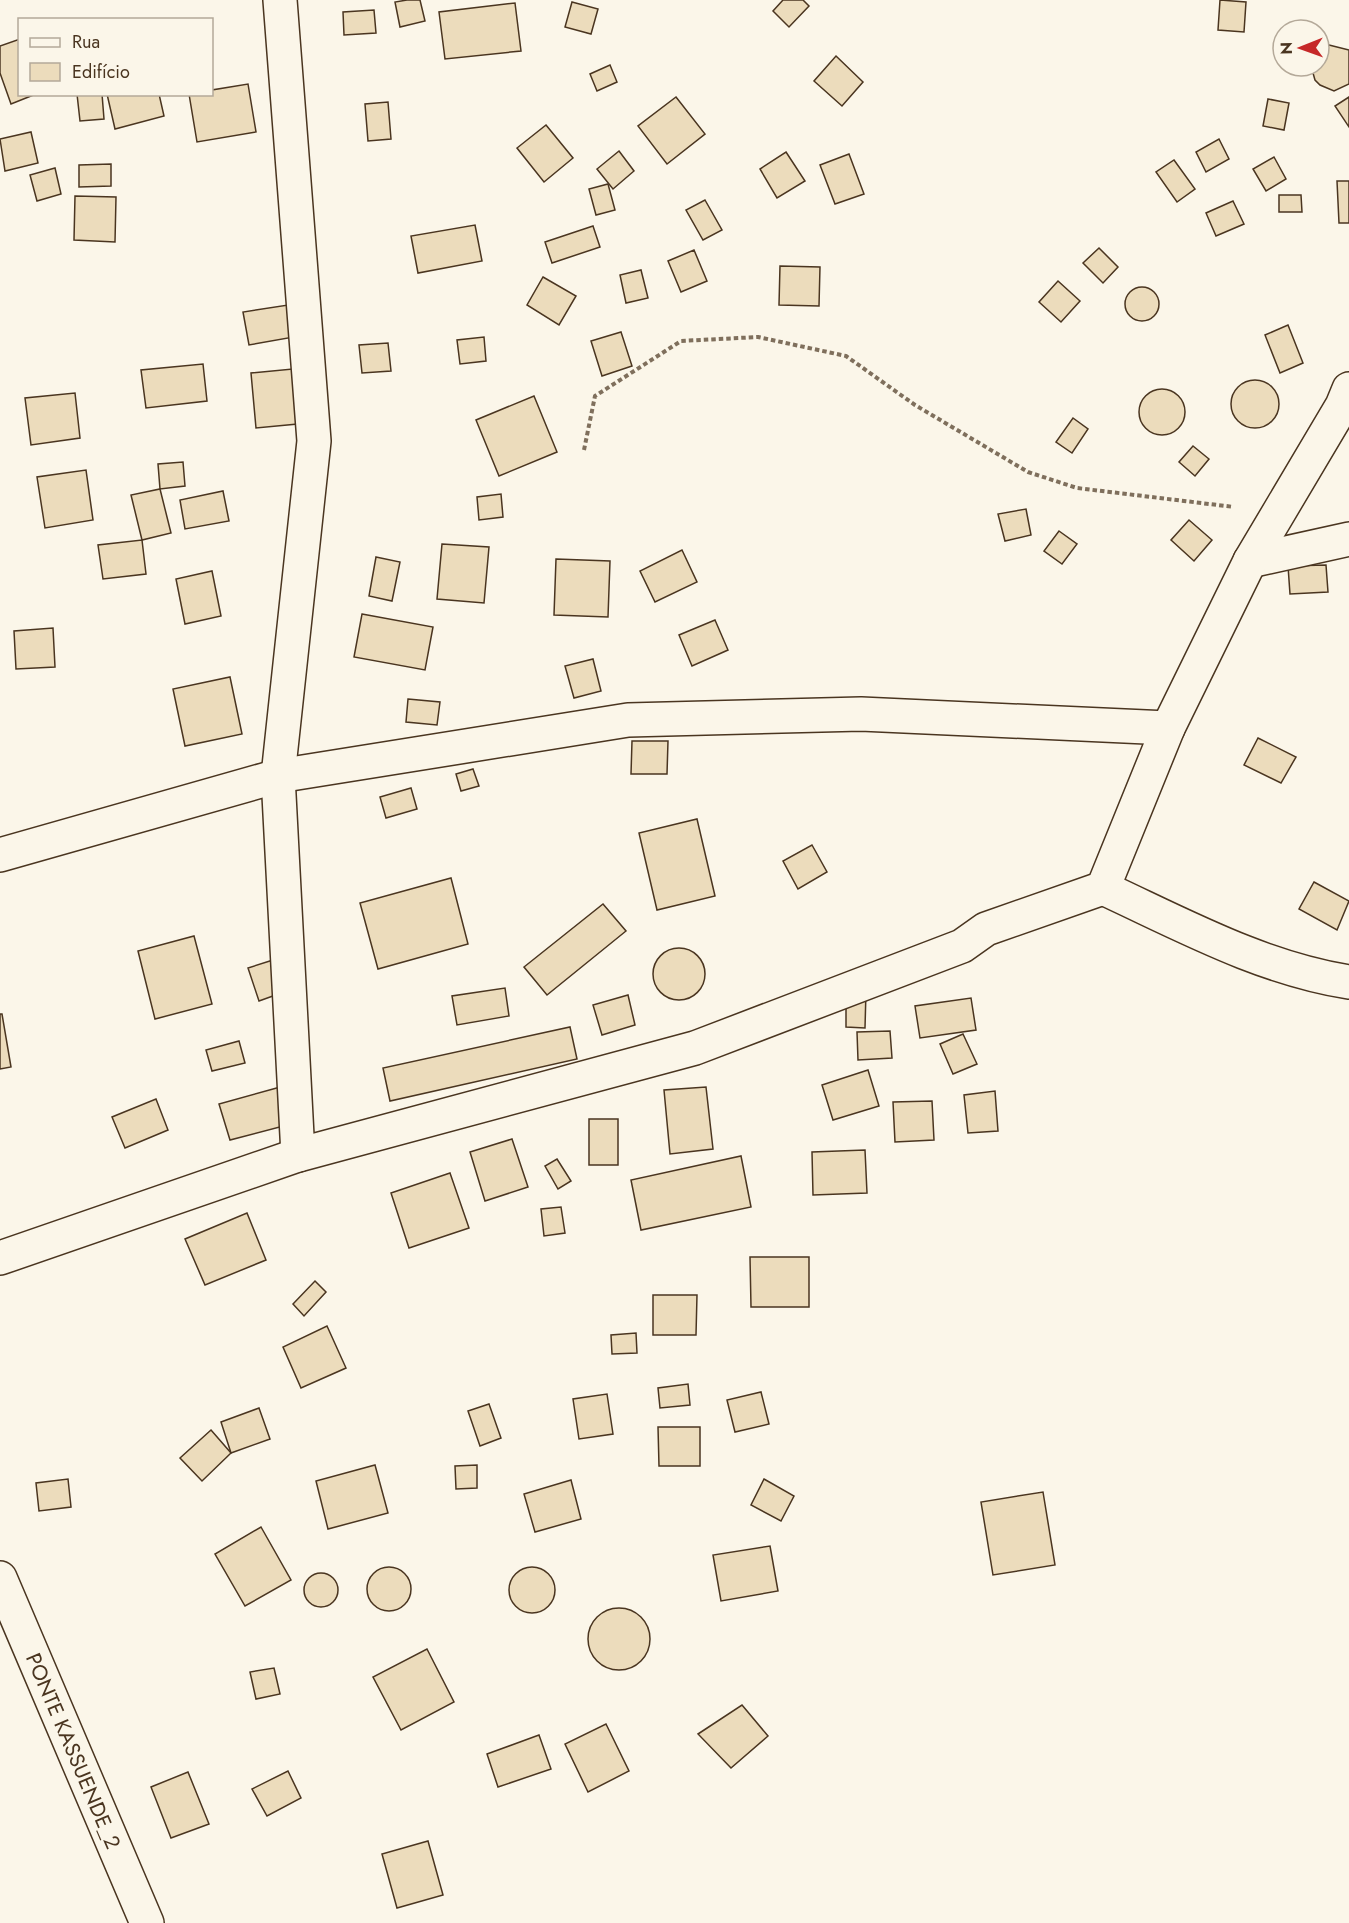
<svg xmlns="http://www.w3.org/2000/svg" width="1349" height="1923" viewBox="0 0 1349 1923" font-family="Jost,sans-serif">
	<rect width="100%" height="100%" fill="#fbf6e9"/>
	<!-- building -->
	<g fill="#ecdcbc" stroke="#4a3520" stroke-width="1.5">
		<path d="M 407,0 L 420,0 L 425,21 L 400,27 L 395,2 Z"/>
		<path d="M 783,0 L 803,0 L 809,6 L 789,27 L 773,11 Z"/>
		<path d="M 1220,0 L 1246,2 L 1244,32 L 1218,30 Z"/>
		<path d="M 572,2 L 598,9 L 591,34 L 565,27 Z"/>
		<path d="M 515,3 L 521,51 L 445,59 L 439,12 Z"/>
		<path d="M 374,10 L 376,33 L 344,35 L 343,12 Z"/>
		<path d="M 20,39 L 20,94 L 36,94 L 11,104 L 0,73 L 0,46 Z"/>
		<path d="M 1329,45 L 1349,50 L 1349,84 L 1334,91 L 1320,85 L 1315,80 L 1311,66 L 1319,66 L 1319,51 Z"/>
		<path d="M 836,56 L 863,82 L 842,106 L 814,81 Z"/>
		<path d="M 610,65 L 617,82 L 597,91 L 590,74 Z"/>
		<path d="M 248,84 L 256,132 L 197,142 L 189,94 L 212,94 L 212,90 Z"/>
		<path d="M 77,94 L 102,94 L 104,119 L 80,121 Z"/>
		<path d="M 107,94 L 159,94 L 164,116 L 115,129 Z"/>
		<path d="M 676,97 L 705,134 L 667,164 L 638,126 Z"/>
		<path d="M 1349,97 L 1349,127 L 1335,106 Z"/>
		<path d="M 1268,99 L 1289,103 L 1284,130 L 1263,126 Z"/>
		<path d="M 388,102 L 391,139 L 368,141 L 365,104 Z"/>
		<path d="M 546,125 L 573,158 L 544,182 L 517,148 Z"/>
		<path d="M 31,132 L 38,163 L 5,171 L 0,139 Z"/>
		<path d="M 1219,139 L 1229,159 L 1206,172 L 1196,152 Z"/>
		<path d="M 619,151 L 634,171 L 613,189 L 597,169 Z"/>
		<path d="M 786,152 L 805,181 L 777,198 L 760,169 Z"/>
		<path d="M 849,154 L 864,194 L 835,204 L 820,165 Z"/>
		<path d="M 1274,157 L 1286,179 L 1266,191 L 1253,169 Z"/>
		<path d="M 1174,160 L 1195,189 L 1177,202 L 1156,172 Z"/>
		<path d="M 111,164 L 111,186 L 79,187 L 79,165 Z"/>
		<path d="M 55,168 L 61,194 L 37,201 L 30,175 Z"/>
		<path d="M 1337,181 L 1349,181 L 1349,223 L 1339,223 Z"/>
		<path d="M 608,184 L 615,210 L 596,215 L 589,189 Z"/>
		<path d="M 1279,195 L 1301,195 L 1302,212 L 1279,212 Z"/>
		<path d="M 75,196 L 116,197 L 115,242 L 74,240 Z"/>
		<path d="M 705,200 L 722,230 L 703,240 L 686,210 Z"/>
		<path d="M 1233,201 L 1244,224 L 1216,236 L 1206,213 Z"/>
		<path d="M 475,225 L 482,261 L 418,273 L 411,236 Z"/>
		<path d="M 593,226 L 600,247 L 552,263 L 545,242 Z"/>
		<path d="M 1099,248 L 1118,267 L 1103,283 L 1083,263 Z"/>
		<path d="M 694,250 L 707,281 L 681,292 L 668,261 Z"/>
		<path d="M 780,266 L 820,267 L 819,306 L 779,305 Z"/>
		<path d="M 641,270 L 648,298 L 626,303 L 620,275 Z"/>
		<path d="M 543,277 L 576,296 L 559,325 L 527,305 Z"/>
		<path d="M 1058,281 L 1080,301 L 1061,322 L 1039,302 Z"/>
		<circle cx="1142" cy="304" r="17"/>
		<path d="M 288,305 L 294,337 L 249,345 L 243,312 Z"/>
		<path d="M 1288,325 L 1303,363 L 1280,373 L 1265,335 Z"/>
		<path d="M 621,332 L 632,366 L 602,376 L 591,341 Z"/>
		<path d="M 484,337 L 486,361 L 460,364 L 457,340 Z"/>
		<path d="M 388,343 L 391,371 L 362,373 L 359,345 Z"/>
		<path d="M 203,364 L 207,401 L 146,408 L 141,370 Z"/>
		<path d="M 303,368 L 308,423 L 256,428 L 251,373 Z"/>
		<circle cx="1255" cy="404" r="24"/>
		<circle cx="1162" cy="412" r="23"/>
		<path d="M 75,393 L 80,438 L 31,445 L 25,398 Z"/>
		<path d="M 534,396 L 557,452 L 499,476 L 476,420 Z"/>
		<path d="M 1073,418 L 1088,429 L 1072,453 L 1056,442 Z"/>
		<path d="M 1193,446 L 1209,459 L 1195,476 L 1179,462 Z"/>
		<path d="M 183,462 L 185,486 L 160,489 L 158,464 Z"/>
		<path d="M 86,470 L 93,520 L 45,528 L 37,477 Z"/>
		<path d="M 160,489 L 171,533 L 142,540 L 131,495 Z"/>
		<path d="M 223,491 L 229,521 L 185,529 L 180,500 Z"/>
		<path d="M 501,494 L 503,517 L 479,520 L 477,497 Z"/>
		<path d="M 1026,509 L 1031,535 L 1005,541 L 998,514 Z"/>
		<path d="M 1189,520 L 1212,540 L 1194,561 L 1171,540 Z"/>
		<path d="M 1059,531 L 1077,544 L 1062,564 L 1044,551 Z"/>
		<path d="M 142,540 L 146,574 L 103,579 L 98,545 Z"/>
		<path d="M 442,544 L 489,547 L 484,603 L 437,599 Z"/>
		<path d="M 682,550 L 697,582 L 655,602 L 640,571 Z"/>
		<path d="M 376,557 L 400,562 L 392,601 L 369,596 Z"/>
		<path d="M 556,559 L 610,561 L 608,617 L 554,615 Z"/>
		<path d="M 1326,565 L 1328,592 L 1290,594 L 1288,566 Z"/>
		<path d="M 212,571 L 221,616 L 185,624 L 176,579 Z"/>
		<path d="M 362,614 L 433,627 L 425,670 L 354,657 Z"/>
		<path d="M 715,620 L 728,650 L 692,666 L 679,635 Z"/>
		<path d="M 53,628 L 55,667 L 16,669 L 14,631 Z"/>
		<path d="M 593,659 L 601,691 L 574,698 L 565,666 Z"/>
		<path d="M 230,677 L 242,734 L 185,746 L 173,689 Z"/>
		<path d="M 408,699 L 440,702 L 437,725 L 406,722 Z"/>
		<path d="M 1258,738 L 1296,757 L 1281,783 L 1244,765 Z"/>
		<path d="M 632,741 L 668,741 L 667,774 L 631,774 Z"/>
		<path d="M 473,769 L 479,786 L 461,791 L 456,774 Z"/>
		<path d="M 411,788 L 417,809 L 386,818 L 380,797 Z"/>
		<path d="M 697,819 L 715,896 L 657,910 L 639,833 Z"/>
		<path d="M 812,845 L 827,872 L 798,889 L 783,861 Z"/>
		<path d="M 451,878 L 468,944 L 378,969 L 360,903 Z"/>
		<path d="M 1314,882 L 1349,901 L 1337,930 L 1299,909 Z"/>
		<path d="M 603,904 L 626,931 L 547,995 L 524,967 Z"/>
		<path d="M 194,936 L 212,1004 L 155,1019 L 138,951 Z"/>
		<circle cx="679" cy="974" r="26"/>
		<path d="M 273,960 L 284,992 L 259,1001 L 248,968 Z"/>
		<path d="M 505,988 L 509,1016 L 457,1025 L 452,996 Z"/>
		<path d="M 846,991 L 866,991 L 865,1028 L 846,1027 Z"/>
		<path d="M 628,995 L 635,1025 L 602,1035 L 593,1005 Z"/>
		<path d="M 971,998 L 976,1030 L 920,1038 L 915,1006 Z"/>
		<path d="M 0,1014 L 2,1014 L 11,1067 L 0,1069 Z"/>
		<path d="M 570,1027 L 577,1059 L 390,1101 L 383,1068 Z"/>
		<path d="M 890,1031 L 892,1058 L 858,1060 L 857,1032 Z"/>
		<path d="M 963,1034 L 977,1064 L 953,1074 L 940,1044 Z"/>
		<path d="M 239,1041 L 245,1063 L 212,1071 L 206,1050 Z"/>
		<path d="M 868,1070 L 879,1106 L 833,1120 L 822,1085 Z"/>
		<path d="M 284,1086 L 295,1123 L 230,1140 L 219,1104 Z"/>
		<path d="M 706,1087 L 713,1149 L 670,1154 L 664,1090 Z"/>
		<path d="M 995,1091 L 998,1131 L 968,1133 L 964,1095 Z"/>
		<path d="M 156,1099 L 168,1130 L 125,1148 L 112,1117 Z"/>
		<path d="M 932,1101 L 934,1140 L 895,1142 L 893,1102 Z"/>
		<rect x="589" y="1119" width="29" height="46"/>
		<path d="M 512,1139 L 528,1187 L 485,1201 L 470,1152 Z"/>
		<path d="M 865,1150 L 867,1193 L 813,1195 L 812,1152 Z"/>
		<path d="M 741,1156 L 751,1207 L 641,1230 L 631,1180 Z"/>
		<path d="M 557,1159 L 571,1181 L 558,1189 L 545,1166 Z"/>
		<path d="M 450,1173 L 469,1228 L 409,1248 L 391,1193 Z"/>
		<path d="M 561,1207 L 565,1233 L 544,1236 L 541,1209 Z"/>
		<path d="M 247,1213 L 266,1260 L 205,1285 L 185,1239 Z"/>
		<path d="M 750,1257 L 809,1257 L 809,1307 L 751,1307 Z"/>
		<path d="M 315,1281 L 326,1292 L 304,1316 L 293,1304 Z"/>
		<path d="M 653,1295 L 697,1295 L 696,1335 L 653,1335 Z"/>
		<path d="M 327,1326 L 346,1368 L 301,1388 L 283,1347 Z"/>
		<path d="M 636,1333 L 637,1353 L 612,1354 L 611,1335 Z"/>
		<path d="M 688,1384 L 690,1405 L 660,1408 L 658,1388 Z"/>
		<path d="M 761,1392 L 769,1424 L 735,1432 L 727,1400 Z"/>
		<path d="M 607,1394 L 613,1434 L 579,1439 L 573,1399 Z"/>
		<path d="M 489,1404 L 501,1438 L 480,1446 L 468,1411 Z"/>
		<path d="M 259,1408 L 270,1439 L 231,1453 L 221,1422 Z"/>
		<path d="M 658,1427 L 700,1427 L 700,1466 L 659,1466 Z"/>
		<path d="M 211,1430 L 231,1453 L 202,1481 L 180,1458 Z"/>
		<path d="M 375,1465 L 388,1513 L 328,1529 L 316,1481 Z"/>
		<path d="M 477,1465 L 477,1488 L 456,1489 L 455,1466 Z"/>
		<path d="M 68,1479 L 71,1507 L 39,1511 L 36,1483 Z"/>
		<path d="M 764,1479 L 794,1496 L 781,1521 L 751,1505 Z"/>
		<path d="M 571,1480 L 581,1519 L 535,1532 L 524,1494 Z"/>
		<path d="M 1043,1492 L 1055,1565 L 993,1575 L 981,1502 Z"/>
		<path d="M 261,1527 L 291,1580 L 245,1606 L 215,1554 Z"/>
		<path d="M 770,1546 L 778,1591 L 721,1601 L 713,1555 Z"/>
		<circle cx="532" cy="1590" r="23"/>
		<circle cx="389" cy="1589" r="22"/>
		<circle cx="321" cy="1590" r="17"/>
		<circle cx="619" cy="1639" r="31"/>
		<path d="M 427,1649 L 454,1702 L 401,1730 L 373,1677 Z"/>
		<path d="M 274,1668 L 280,1694 L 256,1699 L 250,1672 Z"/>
		<path d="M 742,1705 L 768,1736 L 731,1768 L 698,1734 Z"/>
		<path d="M 606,1724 L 629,1771 L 588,1792 L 565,1744 Z"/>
		<path d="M 539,1735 L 551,1769 L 498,1787 L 487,1754 Z"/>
		<path d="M 288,1771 L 301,1798 L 267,1816 L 252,1789 Z"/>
		<path d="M 188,1772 L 209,1824 L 171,1838 L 151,1787 Z"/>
		<path d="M 428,1841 L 443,1895 L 397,1908 L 382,1854 Z"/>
	</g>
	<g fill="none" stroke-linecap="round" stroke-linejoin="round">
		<defs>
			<g id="minor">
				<path d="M 280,0 L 314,441 L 278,776 L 298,1155"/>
				<path d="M 1250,561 L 1349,539"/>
				<path d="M 0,855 L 278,776 L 628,720 L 861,714 L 1168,728"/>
				<path d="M 1103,888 C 1183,925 1261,968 1349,982"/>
				<path d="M 0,1258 L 298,1155 L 695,1048 L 962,946 L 986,929 L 1103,888 L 1168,728 L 1250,561 L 1342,406 L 1349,389"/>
			</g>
			<path id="trunk" d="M 0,1578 L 147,1923"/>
		</defs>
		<!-- minor casing -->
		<use href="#minor" stroke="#4a3520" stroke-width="36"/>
		<!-- trunk casing -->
		<use href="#trunk" stroke="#4a3520" stroke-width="36"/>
		<!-- path -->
		<path stroke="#7f6f5c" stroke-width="4" stroke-dasharray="4.5 3" stroke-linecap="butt" d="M 584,450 L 595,396 L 681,341 L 758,337 L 846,356 L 915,405 L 1028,472 L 1077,488 L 1234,507"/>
		<!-- minor -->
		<use href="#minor" stroke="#fbf6e9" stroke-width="33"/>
		<!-- trunk -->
		<use href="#trunk" stroke="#fbf6e9" stroke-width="33"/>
	</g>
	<g text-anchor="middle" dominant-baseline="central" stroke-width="4.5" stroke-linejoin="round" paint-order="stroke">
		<!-- street labels -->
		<g font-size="21" fill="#4a3520" stroke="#fbf6e9">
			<text transform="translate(73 1751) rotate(67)">PONTE KASSUENDE_2</text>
		</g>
	</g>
	<!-- legend -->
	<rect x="18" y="18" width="195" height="78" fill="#fbf6e9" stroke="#b4a999" stroke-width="1.5"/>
	<rect x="30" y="38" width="30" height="9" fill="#fbf6e9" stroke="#b4a999" stroke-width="1.5"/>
	<text x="72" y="48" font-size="18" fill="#4a3520">Rua</text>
	<rect x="30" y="63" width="30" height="18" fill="#ecdcbc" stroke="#b4a999" stroke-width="1.5"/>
	<text x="72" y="78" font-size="18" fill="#4a3520">Edifício</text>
	<!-- north arrow -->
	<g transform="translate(1301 48) rotate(269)"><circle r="28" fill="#fbf6e9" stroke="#b4a999" stroke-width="1.5"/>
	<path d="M0-4.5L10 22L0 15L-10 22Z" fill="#c62828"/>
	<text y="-9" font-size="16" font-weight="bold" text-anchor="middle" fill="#4a3520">N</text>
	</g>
</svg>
